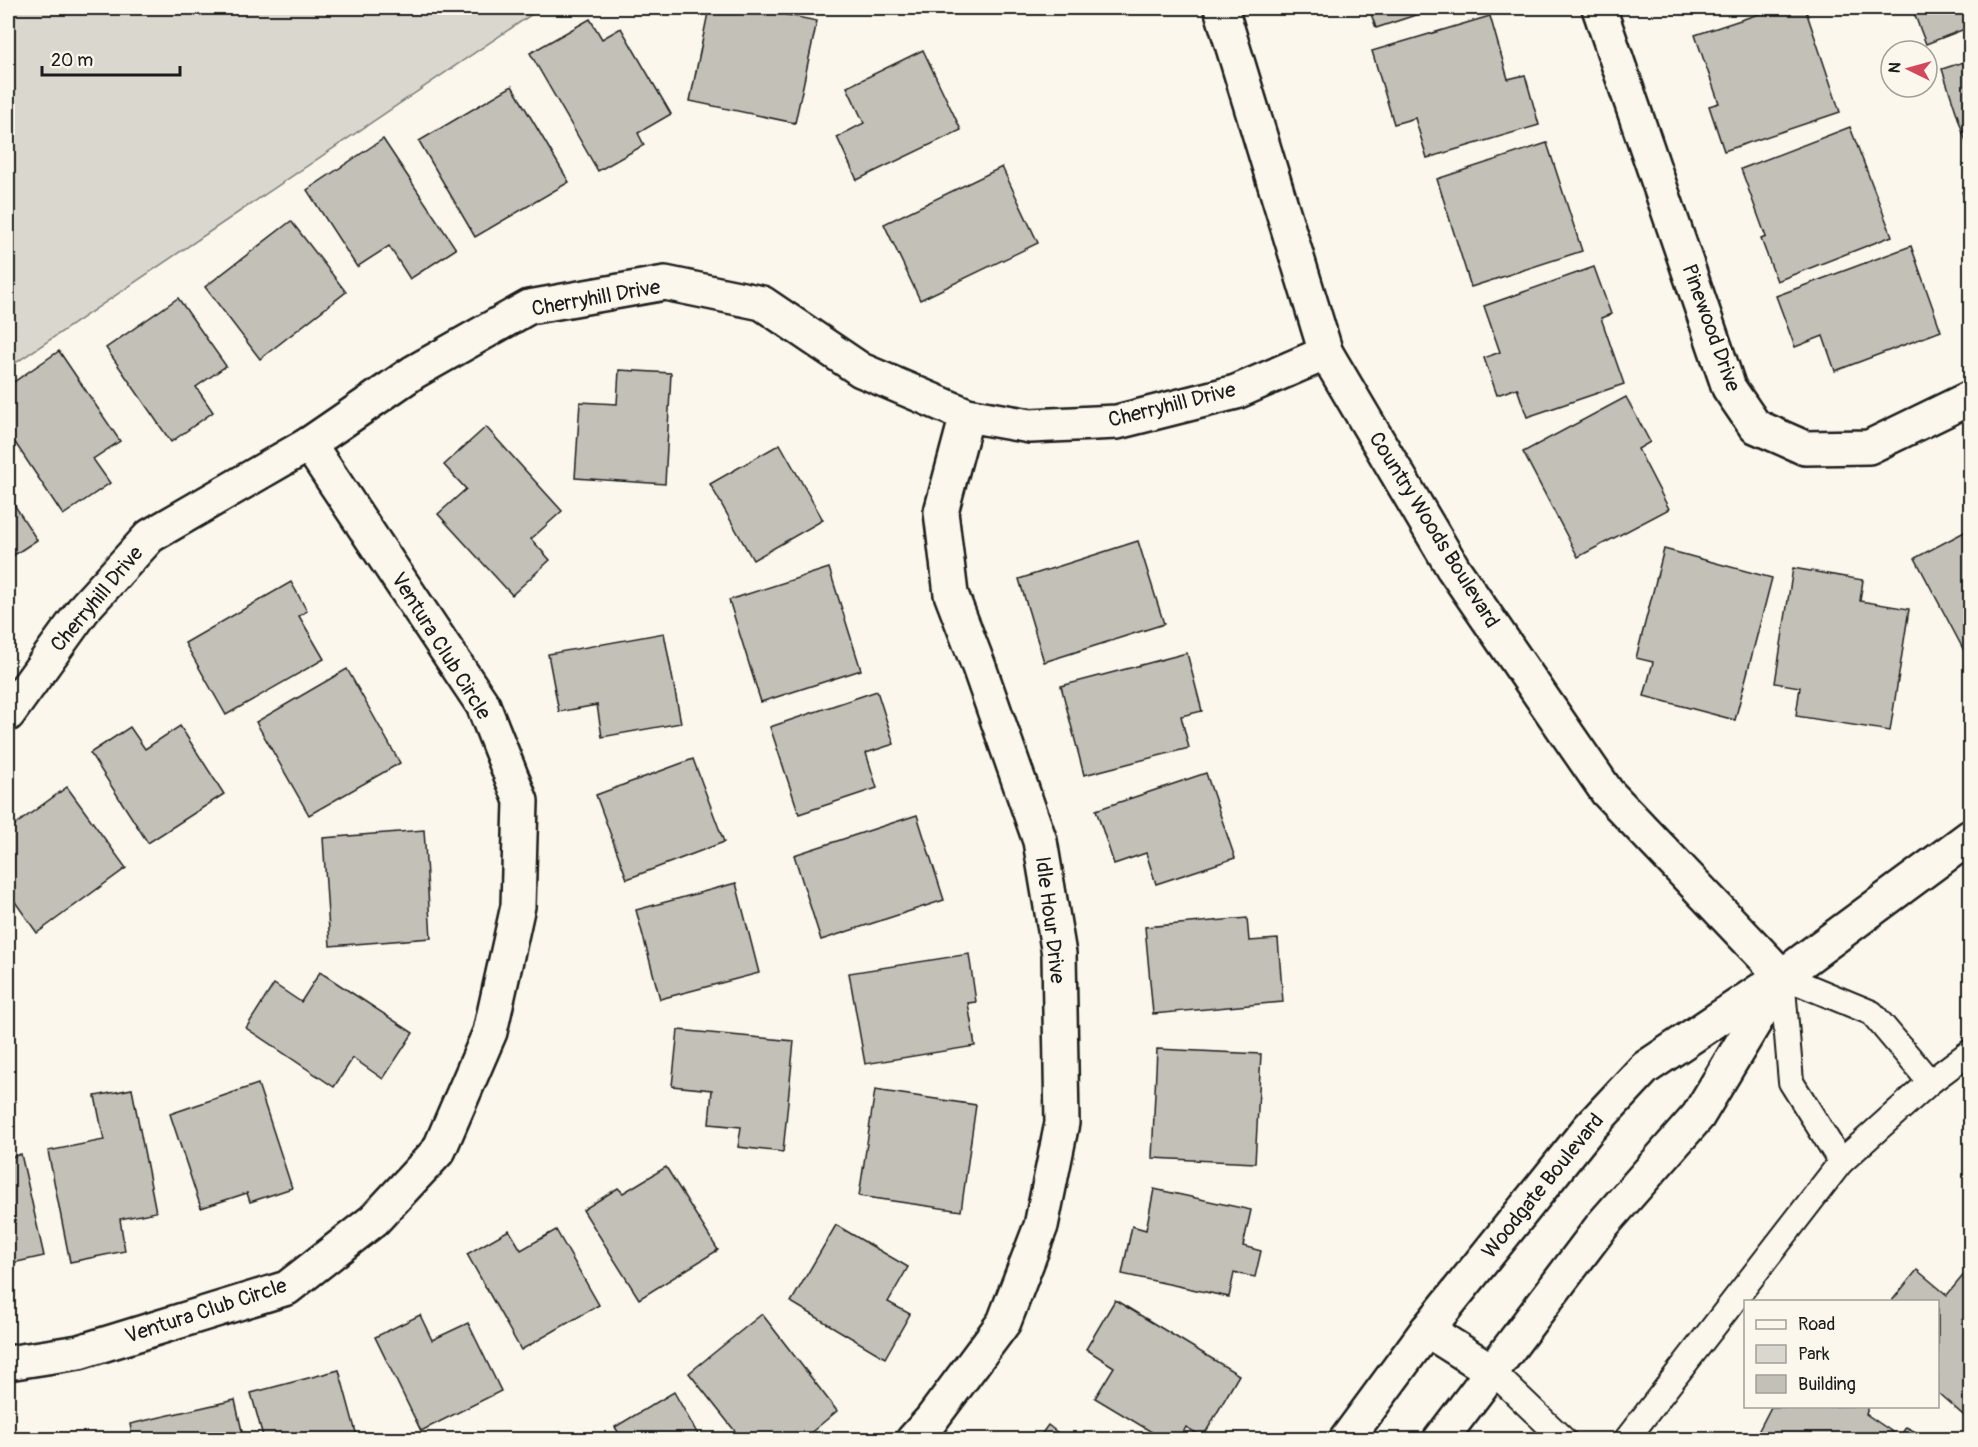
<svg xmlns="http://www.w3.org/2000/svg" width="1978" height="1447" viewBox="0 0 1978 1447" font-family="Pangolin,sans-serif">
	<rect width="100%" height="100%" fill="#fbf7ec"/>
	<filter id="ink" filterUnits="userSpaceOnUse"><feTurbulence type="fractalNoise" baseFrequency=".0167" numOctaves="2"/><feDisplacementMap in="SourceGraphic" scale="12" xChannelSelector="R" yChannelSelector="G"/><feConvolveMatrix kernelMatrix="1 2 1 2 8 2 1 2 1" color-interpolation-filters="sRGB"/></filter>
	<g filter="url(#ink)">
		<!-- green -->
		<path fill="#dad7ce" stroke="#7b7a75" stroke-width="1.5" d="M 8,8 L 541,8 L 8,368 Z"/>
		<!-- building -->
		<g fill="#c3c0b8" stroke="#1c1c1c" stroke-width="1.5">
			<path d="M 709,8 L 752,8 L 817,21 L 795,123 L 690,101 Z"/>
			<path d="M 1369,8 L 1437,8 L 1376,28 Z"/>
			<path d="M 1777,8 L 1805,8 L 1840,112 L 1724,151 L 1709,106 L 1719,103 L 1695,35 Z"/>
			<path d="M 1912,8 L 1970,8 L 1970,27 L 1926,44 Z"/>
			<path d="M 1490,16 L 1508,79 L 1525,75 L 1539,125 L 1427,158 L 1415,118 L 1394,124 L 1372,51 Z"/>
			<path d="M 590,19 L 602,39 L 621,28 L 671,114 L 638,133 L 644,145 L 598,171 L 530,53 Z"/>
			<path d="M 923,50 L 961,130 L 857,180 L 837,137 L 864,123 L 847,87 Z"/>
			<path d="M 1970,60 L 1970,154 L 1942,69 Z"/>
			<path d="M 512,86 L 569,182 L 475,237 L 419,141 Z"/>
			<path d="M 1850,127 L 1892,236 L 1777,281 L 1761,239 L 1766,237 L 1741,169 Z"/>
			<path d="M 383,139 L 456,249 L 410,279 L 389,246 L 357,267 L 307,190 Z"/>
			<path d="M 1547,143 L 1582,251 L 1471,287 L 1437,179 Z"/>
			<path d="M 1002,167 L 1038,243 L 920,300 L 884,224 Z"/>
			<path d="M 1970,189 L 1970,216 L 1962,192 Z"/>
			<path d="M 291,221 L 346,292 L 260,359 L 205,287 Z"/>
			<path d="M 1911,246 L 1941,331 L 1835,371 L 1823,336 L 1795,347 L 1776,296 Z"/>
			<path d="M 1594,267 L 1611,314 L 1601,318 L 1624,384 L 1527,417 L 1517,388 L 1497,395 L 1484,358 L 1500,352 L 1484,306 Z"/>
			<path d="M 178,298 L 226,366 L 196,387 L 213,412 L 171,442 L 106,348 Z"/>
			<path d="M 59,351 L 120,441 L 93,459 L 110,483 L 63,515 L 8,432 L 8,386 Z"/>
			<path d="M 619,370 L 671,373 L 665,484 L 575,478 L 580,402 L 617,404 Z"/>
			<path d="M 1626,397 L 1650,442 L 1638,449 L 1669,509 L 1578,557 L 1523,452 Z"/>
			<path d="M 486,427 L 562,511 L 531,539 L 550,560 L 512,595 L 438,514 L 466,489 L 444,465 Z"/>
			<path d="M 780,444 L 823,520 L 753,560 L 710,484 Z"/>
			<path d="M 8,495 L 37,540 L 8,559 Z"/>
			<path d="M 1970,529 L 1970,662 L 1915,558 Z"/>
			<path d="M 1138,541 L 1164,624 L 1044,662 L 1019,579 Z"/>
			<path d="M 1664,549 L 1772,578 L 1735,720 L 1644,696 L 1653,662 L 1636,658 Z"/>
			<path d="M 829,568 L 861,670 L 761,702 L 729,600 Z"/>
			<path d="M 1793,568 L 1863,580 L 1860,601 L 1909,609 L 1890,731 L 1796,716 L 1800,687 L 1775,683 Z"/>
			<path d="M 291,582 L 307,611 L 299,616 L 324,659 L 226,715 L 185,643 Z"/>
			<path d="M 664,633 L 681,723 L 602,737 L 597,705 L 559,712 L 548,654 Z"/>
			<path d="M 1187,653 L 1202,711 L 1181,716 L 1189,748 L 1084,775 L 1061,686 Z"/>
			<path d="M 347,669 L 400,763 L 309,815 L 256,722 Z"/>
			<path d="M 877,691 L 894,744 L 866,753 L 877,788 L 799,814 L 770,727 Z"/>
			<path d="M 180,726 L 224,794 L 148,843 L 90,753 L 130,727 L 145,749 Z"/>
			<path d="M 693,759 L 724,842 L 627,879 L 596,795 Z"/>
			<path d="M 1206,773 L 1235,858 L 1156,884 L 1146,853 L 1114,864 L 1096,810 Z"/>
			<path d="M 67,787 L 126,868 L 37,933 L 8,892 L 8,830 Z"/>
			<path d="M 917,815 L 944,900 L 821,940 L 794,855 Z"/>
			<path d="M 424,830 L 431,938 L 330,946 L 323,838 Z"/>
			<path d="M 736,883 L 759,973 L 660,999 L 636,910 Z"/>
			<path d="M 1247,918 L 1249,941 L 1278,939 L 1283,1002 L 1153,1014 L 1145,927 Z"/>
			<path d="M 969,954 L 976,1002 L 968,1003 L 975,1046 L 865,1064 L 849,973 Z"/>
			<path d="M 320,972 L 413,1033 L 383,1079 L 353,1058 L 334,1087 L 246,1028 L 274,984 L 301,1002 Z"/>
			<path d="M 678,1030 L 794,1041 L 783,1152 L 738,1147 L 741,1127 L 709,1124 L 712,1090 L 672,1086 Z"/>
			<path d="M 1157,1049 L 1261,1054 L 1255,1163 L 1152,1158 Z"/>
			<path d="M 258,1084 L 292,1188 L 250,1202 L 247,1193 L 201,1208 L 170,1114 Z"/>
			<path d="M 132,1089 L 156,1212 L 120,1219 L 125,1251 L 70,1262 L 48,1151 L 104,1140 L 95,1096 Z"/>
			<path d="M 875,1090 L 976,1105 L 961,1211 L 859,1196 Z"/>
			<path d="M 21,1154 L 44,1256 L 8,1264 L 8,1158 Z"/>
			<path d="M 666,1167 L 718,1250 L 639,1299 L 583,1210 L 618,1188 L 623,1193 Z"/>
			<path d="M 1154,1189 L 1251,1210 L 1243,1246 L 1261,1251 L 1255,1277 L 1234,1273 L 1229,1297 L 1122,1274 L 1132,1226 L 1146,1230 Z"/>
			<path d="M 836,1225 L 908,1267 L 888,1302 L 910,1314 L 885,1358 L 791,1302 Z"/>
			<path d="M 509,1230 L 521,1250 L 556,1230 L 599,1305 L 521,1350 L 467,1254 Z"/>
			<path d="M 1970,1267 L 1970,1421 L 1938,1393 L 1938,1302 L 1891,1302 L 1917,1270 L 1947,1295 Z"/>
			<path d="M 1115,1300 L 1239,1375 L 1203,1437 L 1186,1427 L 1179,1440 L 1165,1440 L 1095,1398 L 1114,1367 L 1086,1349 Z"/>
			<path d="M 762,1314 L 837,1411 L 802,1440 L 795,1433 L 787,1440 L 742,1440 L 689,1373 Z"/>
			<path d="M 420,1315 L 432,1340 L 468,1323 L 501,1391 L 421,1431 L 375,1337 Z"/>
			<path d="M 339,1370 L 358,1440 L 264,1440 L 251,1393 Z"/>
			<path d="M 674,1392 L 701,1440 L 623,1440 L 615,1427 Z"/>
			<path d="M 235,1400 L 244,1440 L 133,1440 L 130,1424 Z"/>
			<path d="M 1869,1406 L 1866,1414 L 1900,1437 L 1906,1427 L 1932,1440 L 1762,1440 L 1756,1436 L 1771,1407 Z"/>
			<path d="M 1048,1425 L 1067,1440 L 1037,1440 Z"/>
		</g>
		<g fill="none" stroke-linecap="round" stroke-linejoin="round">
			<defs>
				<g id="service">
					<path d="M 1841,1162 L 1791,1082 L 1782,976 L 1872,1013 L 1930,1082"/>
					<path d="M 1492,1371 L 1564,1440"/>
					<path d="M 1626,1440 L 1841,1162 L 1930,1082 L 1970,1052"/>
				</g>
				<g id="minor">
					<path d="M 1221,8 L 1326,353 L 1453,568 L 1607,792 L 1782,976"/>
					<path d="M 1599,8 L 1729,388 L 1755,426 L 1805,448 L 1869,447 L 1970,398"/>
					<path d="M 8,714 L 86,606 L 150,536 L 309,444 L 414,372 L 529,307 L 665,283 L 762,303 L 861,370 L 967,415 L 1030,426 L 1117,422 L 1236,392 L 1326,353"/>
					<path d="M 1427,1330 L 1492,1371"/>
					<path d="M 8,1363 L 79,1352 L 287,1288 L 374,1220 L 439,1150 L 490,1032 L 518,906 L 521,801 L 483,705 L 309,444"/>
					<path d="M 913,1440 L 931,1420 L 1004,1322 L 1041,1226 L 1062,1123 L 1059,954 L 1040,841 L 979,667 L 951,594 L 941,512 L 967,415"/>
					<path d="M 1346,1440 L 1427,1330 L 1589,1128 L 1645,1068 L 1782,976 L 1970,837"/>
					<path d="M 1440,1440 L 1604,1223 L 1698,1116 L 1777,985"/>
				</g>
			</defs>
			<!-- service casing -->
			<use href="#service" stroke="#1c1c1c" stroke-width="28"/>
			<!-- minor casing -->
			<use href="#minor" stroke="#1c1c1c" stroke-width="38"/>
			<!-- service -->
			<use href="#service" stroke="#fbf7ec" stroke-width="24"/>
			<!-- minor -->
			<use href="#minor" stroke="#fbf7ec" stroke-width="33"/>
		</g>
	</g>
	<g text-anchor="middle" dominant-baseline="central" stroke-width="6" stroke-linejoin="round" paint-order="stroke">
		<!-- street labels -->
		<g font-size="21" fill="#1c1c1c" stroke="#fbf7ec">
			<text transform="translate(596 298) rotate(-10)">Cherryhill Drive</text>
			<text transform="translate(1711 328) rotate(70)">Pinewood Drive</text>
			<text transform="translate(1172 405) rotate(-14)">Cherryhill Drive</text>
			<text transform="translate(1434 530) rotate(58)">Country Woods Boulevard</text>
			<text transform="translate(97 599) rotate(-50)">Cherryhill Drive</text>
			<text transform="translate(441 646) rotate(58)">Ventura Club Circle</text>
			<text transform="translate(1050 920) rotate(83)">Idle Hour Drive</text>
			<text transform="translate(1543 1186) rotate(-51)">Woodgate Boulevard</text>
			<text transform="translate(206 1311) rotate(-18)">Ventura Club Circle</text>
		</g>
	</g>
	<!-- margin -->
	<rect width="1978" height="1447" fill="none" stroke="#fbf7ec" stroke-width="30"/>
	<rect x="15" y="15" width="1948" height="1417" fill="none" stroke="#1c1c1c" stroke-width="2" filter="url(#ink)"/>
	<!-- legend -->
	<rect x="1744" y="1300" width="195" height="108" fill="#fbf7ec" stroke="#a29f99" stroke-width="1.5"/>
	<rect x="1756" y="1320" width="30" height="9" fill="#fbf7ec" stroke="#a29f99" stroke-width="1.5"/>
	<text x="1798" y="1330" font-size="18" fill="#1c1c1c">Road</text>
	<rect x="1756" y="1345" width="30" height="18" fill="#dad7ce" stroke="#a29f99" stroke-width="1.5"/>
	<text x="1798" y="1360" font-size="18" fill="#1c1c1c">Park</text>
	<rect x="1756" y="1375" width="30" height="18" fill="#c3c0b8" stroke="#a29f99" stroke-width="1.5"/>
	<text x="1798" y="1390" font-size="18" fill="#1c1c1c">Building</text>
	<!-- north arrow -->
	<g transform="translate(1909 69) rotate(275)"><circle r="28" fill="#fbf7ec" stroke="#a29f99" stroke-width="1.5"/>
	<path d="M0-4.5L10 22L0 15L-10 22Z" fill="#d1495b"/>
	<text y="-9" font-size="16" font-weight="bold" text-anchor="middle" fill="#1c1c1c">N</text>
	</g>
	<!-- scale -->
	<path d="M42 66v9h138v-9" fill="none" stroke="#1c1c1c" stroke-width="3"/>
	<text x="51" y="66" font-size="18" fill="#1c1c1c" stroke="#fbf7ec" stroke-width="4.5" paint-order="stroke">20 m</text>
</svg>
